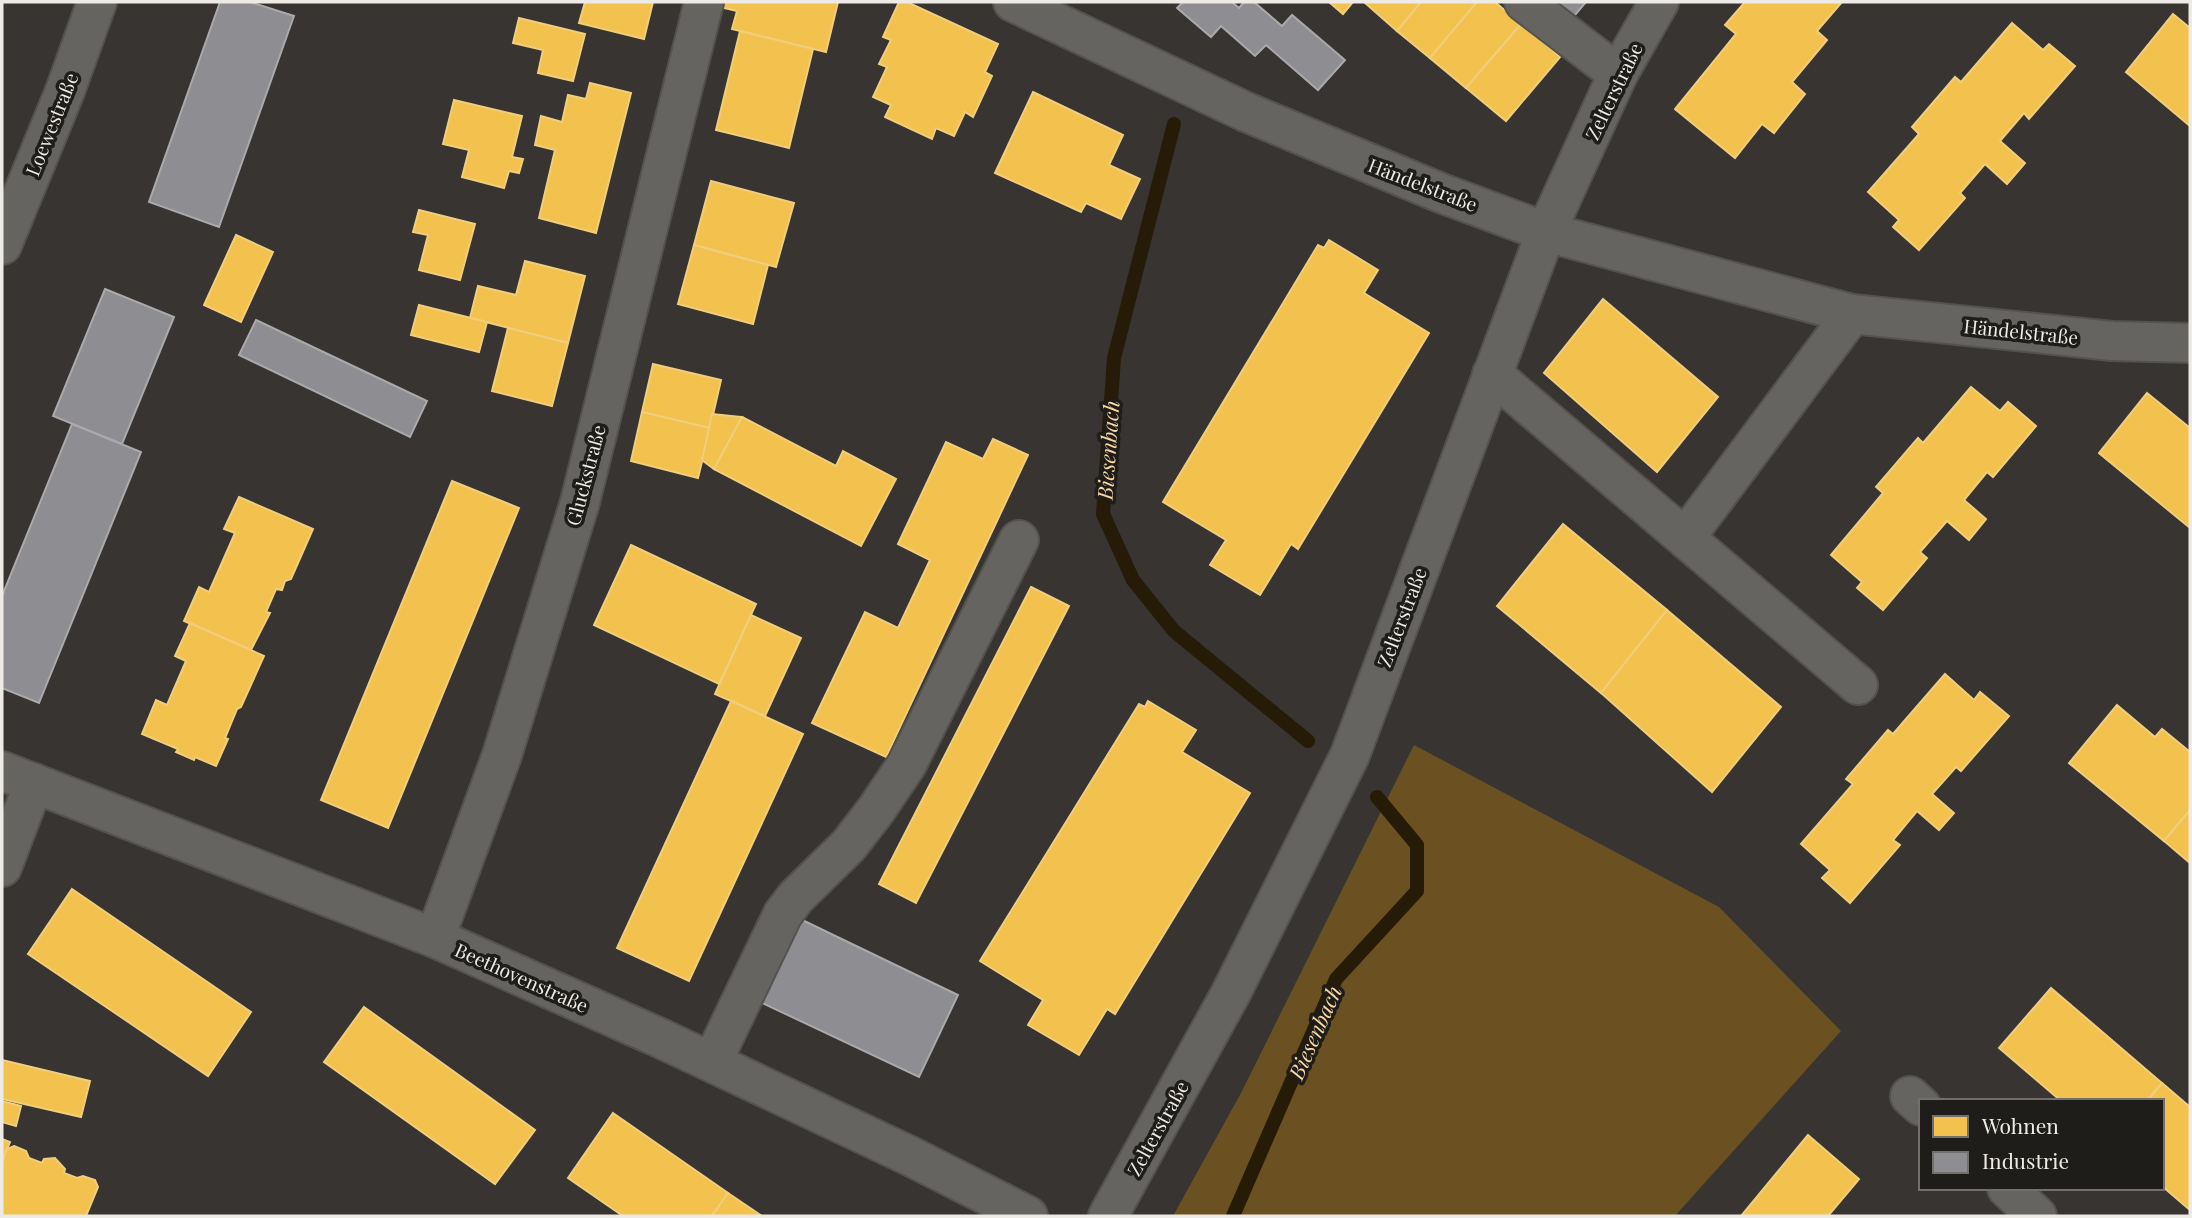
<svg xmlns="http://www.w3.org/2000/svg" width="2192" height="1218" viewBox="0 0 2192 1218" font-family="'Playfair Display',serif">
	<rect width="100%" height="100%" fill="#373431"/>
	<!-- green -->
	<path fill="#6b5121" d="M 1414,745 L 1719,907 L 1841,1031 L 1675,1216 L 1173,1216 L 1241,1093 Z"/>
	<!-- homes -->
	<g fill="#f2c14e" stroke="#f1ce7c" stroke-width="2">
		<path d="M 585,2 L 653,2 L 644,39 L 579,23 Z"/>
		<path d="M 721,2 L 838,2 L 826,52 L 732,29 L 737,11 L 720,7 Z"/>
		<path d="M 899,2 L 907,2 L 998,44 L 985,72 L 992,76 L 973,117 L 965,112 L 954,136 L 936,128 L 932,139 L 885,117 L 891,105 L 873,97 L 887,67 L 879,64 L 891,40 L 883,37 Z"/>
		<path d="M 1329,2 L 1353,2 L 1343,14 Z"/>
		<path d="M 1364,2 L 1421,2 L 1397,31 Z"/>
		<path d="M 1421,2 L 1477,2 L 1430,58 L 1397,31 Z"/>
		<path d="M 1477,2 L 1495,2 L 1521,24 L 1466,88 L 1430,58 Z"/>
		<path d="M 1745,2 L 1842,2 L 1817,31 L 1827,40 L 1792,82 L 1805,94 L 1774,133 L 1762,124 L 1735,158 L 1675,109 L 1736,34 L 1725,25 Z"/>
		<path d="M 2173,14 L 2190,28 L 2190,126 L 2126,72 Z"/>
		<path d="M 519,18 L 585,34 L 573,81 L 538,73 L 543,50 L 513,43 Z"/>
		<path d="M 2012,23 L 2043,50 L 2049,44 L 2075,66 L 2029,119 L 2024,113 L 2000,141 L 2025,163 L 2007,184 L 1985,164 L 1960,193 L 1965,198 L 1919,250 L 1893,227 L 1899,220 L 1868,192 L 1919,134 L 1912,127 L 1955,77 L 1961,82 Z"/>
		<path d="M 1521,24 L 1560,57 L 1506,121 L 1466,88 Z"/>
		<path d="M 740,31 L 813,49 L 789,148 L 716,130 Z"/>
		<path d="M 590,83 L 631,93 L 596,233 L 539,218 L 555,150 L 535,145 L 541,116 L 562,122 L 568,95 L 586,99 Z"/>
		<path d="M 1033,92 L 1123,135 L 1109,165 L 1140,179 L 1121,219 L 1086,203 L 1081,212 L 995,173 Z"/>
		<path d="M 454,100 L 522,116 L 512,157 L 523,159 L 519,173 L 509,171 L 504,188 L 462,177 L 469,150 L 443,144 Z"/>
		<path d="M 711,181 L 794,203 L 776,267 L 694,245 Z"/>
		<path d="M 419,210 L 475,224 L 460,280 L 419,270 L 428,235 L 413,232 Z"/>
		<path d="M 236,235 L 273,252 L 241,322 L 204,305 Z"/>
		<path d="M 1329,240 L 1378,270 L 1364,293 L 1429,333 L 1298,549 L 1291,544 L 1260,595 L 1210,565 L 1226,540 L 1163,502 L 1318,245 L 1324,248 Z"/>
		<path d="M 694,245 L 768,265 L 753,324 L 678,304 Z"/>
		<path d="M 525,261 L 585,276 L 568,343 L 470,318 L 478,286 L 516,295 Z"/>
		<path d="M 1603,299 L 1718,397 L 1657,472 L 1544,373 Z"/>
		<path d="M 419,305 L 487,322 L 479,352 L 411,335 Z"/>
		<path d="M 508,328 L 568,343 L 552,406 L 492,391 Z"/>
		<path d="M 653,364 L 721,380 L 710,428 L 642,412 Z"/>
		<path d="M 1971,387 L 2000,411 L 2008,402 L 2036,426 L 1993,477 L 1987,472 L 1964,500 L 1986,519 L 1969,540 L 1947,521 L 1920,552 L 1927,558 L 1883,610 L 1857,588 L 1862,582 L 1831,555 L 1883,493 L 1876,487 L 1918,438 L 1923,443 Z"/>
		<path d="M 2147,393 L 2190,428 L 2190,528 L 2099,453 Z"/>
		<path d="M 642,412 L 710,428 L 698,478 L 631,461 Z"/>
		<path d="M 712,414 L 742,417 L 714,469 L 702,460 Z"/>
		<path d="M 742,417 L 836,466 L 843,451 L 896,479 L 861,546 L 714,469 Z"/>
		<path d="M 993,439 L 1028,455 L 886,757 L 812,723 L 865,612 L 898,628 L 930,560 L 898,544 L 946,442 L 983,459 Z"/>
		<path d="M 452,481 L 519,508 L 388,828 L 321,800 Z"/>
		<path d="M 239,497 L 313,529 L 291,579 L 285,581 L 282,590 L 276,589 L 266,612 L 270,613 L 251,650 L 184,621 L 199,587 L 209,592 L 235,533 L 224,529 Z"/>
		<path d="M 1563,524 L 1667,610 L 1601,693 L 1497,606 Z"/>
		<path d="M 631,545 L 756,604 L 719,684 L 594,625 Z"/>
		<path d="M 1031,587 L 1069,606 L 916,903 L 879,884 Z"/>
		<path d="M 1667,610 L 1781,707 L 1712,792 L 1601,693 Z"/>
		<path d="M 751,615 L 801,638 L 765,716 L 715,694 Z"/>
		<path d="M 190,623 L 264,656 L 241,707 L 237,709 L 225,738 L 228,739 L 216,766 L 195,757 L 194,760 L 176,752 L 178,749 L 142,734 L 156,700 L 167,705 L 186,661 L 175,656 Z"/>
		<path d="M 1945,674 L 1974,700 L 1980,692 L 2009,716 L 1961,771 L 1956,767 L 1932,794 L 1954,813 L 1939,830 L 1917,811 L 1893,840 L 1900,845 L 1850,903 L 1822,878 L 1830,870 L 1801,844 L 1853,784 L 1846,779 L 1888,730 L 1893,734 Z"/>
		<path d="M 731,701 L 803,734 L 689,981 L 617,948 Z"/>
		<path d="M 1148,701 L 1196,730 L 1182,752 L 1250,793 L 1115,1014 L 1107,1009 L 1079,1055 L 1028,1025 L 1043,1000 L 980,961 L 1139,704 L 1145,707 Z"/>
		<path d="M 2117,705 L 2155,737 L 2162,729 L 2190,752 L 2190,810 L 2164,841 L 2069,763 Z"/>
		<path d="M 2190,810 L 2190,863 L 2164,841 Z"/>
		<path d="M 72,889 L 251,1012 L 208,1076 L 28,954 Z"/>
		<path d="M 2051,988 L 2162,1083 L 2147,1101 L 2061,1101 L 1999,1048 Z"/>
		<path d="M 364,1007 L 535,1130 L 495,1184 L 324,1062 Z"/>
		<path d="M 2,1060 L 90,1081 L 81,1117 L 2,1099 Z"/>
		<path d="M 2162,1083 L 2190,1107 L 2190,1210 L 2162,1186 L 2162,1101 L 2147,1101 Z"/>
		<path d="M 2,1101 L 21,1106 L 16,1126 L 2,1122 Z"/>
		<path d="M 613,1113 L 728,1193 L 712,1216 L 623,1216 L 568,1178 Z"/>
		<path d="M 1808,1135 L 1859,1179 L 1828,1216 L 1741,1216 Z"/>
		<path d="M 2,1139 L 10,1142 L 2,1162 Z"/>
		<path d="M 14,1146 L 26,1151 L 29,1158 L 42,1163 L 44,1159 L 55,1158 L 65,1169 L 64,1173 L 77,1178 L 83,1176 L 95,1180 L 98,1187 L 86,1216 L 2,1216 L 2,1162 L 7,1149 Z"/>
		<path d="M 728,1193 L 762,1216 L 712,1216 Z"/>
	</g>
	<!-- industry -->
	<g fill="#8d8d92" stroke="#aaa9ab" stroke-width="2">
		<path d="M 220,2 L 250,2 L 294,16 L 219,227 L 149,202 Z"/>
		<path d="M 1183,2 L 1232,2 L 1239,8 L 1244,2 L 1254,2 L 1282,26 L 1292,15 L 1345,60 L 1318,90 L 1266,45 L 1255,56 L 1221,26 L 1211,37 L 1177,8 Z"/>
		<path d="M 1545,2 L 1586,2 L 1569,22 Z"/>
		<path d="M 105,289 L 174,317 L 122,444 L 53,416 Z"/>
		<path d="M 256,320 L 427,401 L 410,437 L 239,355 Z"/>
		<path d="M 72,424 L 141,452 L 39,703 L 2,688 L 2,596 Z"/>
		<path d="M 796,917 L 958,995 L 919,1077 L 756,1000 Z"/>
	</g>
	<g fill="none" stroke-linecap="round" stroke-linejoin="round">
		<!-- stream -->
		<g stroke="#261b07" stroke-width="14">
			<path d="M 1174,124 L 1114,358 L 1103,514 L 1133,580 L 1174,631 L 1308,741"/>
			<path d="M 1233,1216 L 1336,979 L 1417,891 L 1417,845 L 1377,797"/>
		</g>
		<defs>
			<g id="minor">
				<path d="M 1013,2 L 1246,112 L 1441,193 L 1546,232 L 1852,314 L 2112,341 L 2190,343"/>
				<path d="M 1524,2 L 1618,74"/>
				<path d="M 2,245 L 65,91 L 97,2"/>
				<path d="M 1492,374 L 1858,685"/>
				<path d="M 1685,538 L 1852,314"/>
				<path d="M 2,771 L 435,938 L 660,1038 L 910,1156 L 1028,1216"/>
				<path d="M 2,867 L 34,783"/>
				<path d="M 435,938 L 502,755 L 580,502 L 704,2"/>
				<path d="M 712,1062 L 783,914 L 796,897 L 849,845 L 876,810 L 907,764 L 1019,540"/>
				<path d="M 1910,1096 L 1921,1106"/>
				<path d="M 2007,1188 L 2037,1216"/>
				<path d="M 1108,1216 L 1231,993 L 1350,755 L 1546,232 L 1618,74 L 1659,2"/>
			</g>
		</defs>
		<!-- minor casing -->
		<use href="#minor" stroke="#54524f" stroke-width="42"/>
		<!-- minor -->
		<use href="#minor" stroke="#666461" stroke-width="38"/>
	</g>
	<g text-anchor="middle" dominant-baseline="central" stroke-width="7" stroke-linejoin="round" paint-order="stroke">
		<!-- street labels -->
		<g font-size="19" fill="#eeebe6" stroke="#1f1d1a">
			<text transform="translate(1613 91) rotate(-64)">Zelterstraße</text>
			<text transform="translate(51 124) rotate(-68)">Loewestraße</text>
			<text transform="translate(1423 184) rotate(21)">Händelstraße</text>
			<text transform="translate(2021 331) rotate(6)">Händelstraße</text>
			<text transform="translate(585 475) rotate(-75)">Gluckstraße</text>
			<text transform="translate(1401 617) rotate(-69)">Zelterstraße</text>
			<text transform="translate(522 977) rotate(24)">Beethovenstraße</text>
			<text transform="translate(1157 1128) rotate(-61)">Zelterstraße</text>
		</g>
		<!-- water labels -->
		<g font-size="21" font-style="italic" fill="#fad8a3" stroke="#1f1d1a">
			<text transform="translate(1107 450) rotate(-86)">Biesenbach</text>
			<text transform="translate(1314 1032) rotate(-66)">Biesenbach</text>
		</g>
	</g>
	<!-- border -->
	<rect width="2192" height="1218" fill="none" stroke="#eeebe6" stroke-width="7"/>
	<!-- legend -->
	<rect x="1919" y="1099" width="245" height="91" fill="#1f1d1a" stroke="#726f6c" stroke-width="2"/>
	<rect x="1933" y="1116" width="35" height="21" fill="#f2c14e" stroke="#726f6c" stroke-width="2"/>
	<text x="1982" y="1134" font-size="21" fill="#eeebe6">Wohnen</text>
	<rect x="1933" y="1152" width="35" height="21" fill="#8d8d92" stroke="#726f6c" stroke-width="2"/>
	<text x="1982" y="1169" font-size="21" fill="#eeebe6">Industrie</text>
</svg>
